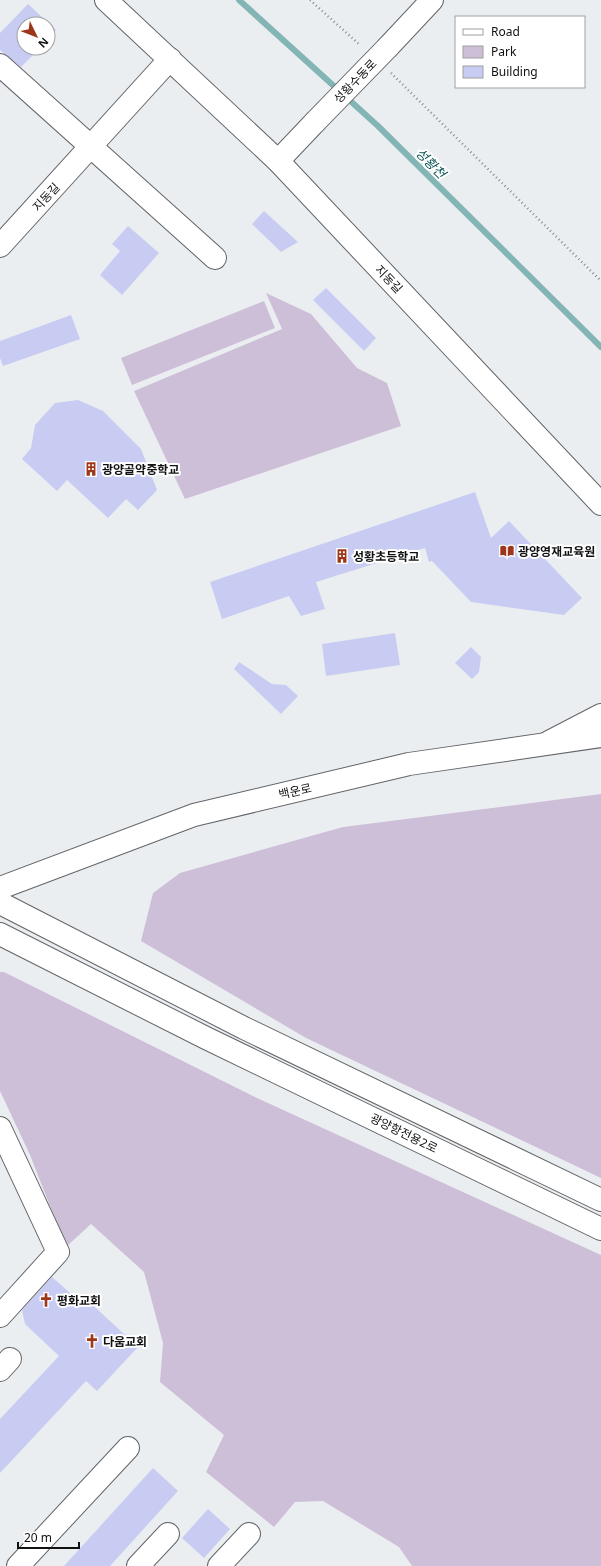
<svg xmlns="http://www.w3.org/2000/svg" width="601" height="1566" viewBox="0 0 601 1566" font-family="'Noto Sans','Noto Sans KR',sans-serif">
	<rect width="100%" height="100%" fill="#ebeef1"/>
	<!-- green -->
	<g fill="#cebfd9">
		<path d="M 266,293 L 311,314 L 357,368 L 387,383 L 401,426 L 185,499 L 134,391 L 282,329 Z"/>
		<path d="M 264,301 L 275,328 L 132,385 L 121,358 Z"/>
		<path d="M 601,794 L 601,1178 L 306,1038 L 141,941 L 153,893 L 180,873 L 343,827 Z"/>
		<path d="M 0,972 L 4,972 L 257,1098 L 601,1255 L 601,1566 L 412,1566 L 399,1547 L 323,1501 L 295,1502 L 274,1527 L 206,1472 L 224,1435 L 160,1382 L 163,1343 L 144,1272 L 91,1224 L 66,1247 L 30,1155 L 0,1091 Z"/>
	</g>
	<g fill="none" stroke-linecap="round" stroke-linejoin="round">
		<!-- stream -->
		<path stroke="#83b5b5" stroke-width="6" d="M 239,0 L 378,126 L 601,347"/>
	</g>
	<!-- building -->
	<g fill="#c9ccf2">
		<path d="M 28,4 L 56,30 L 48,39 L 48,24 L 24,24 L 24,48 L 40,48 L 21,67 L 0,50 L 0,33 Z"/>
		<path d="M 264,211 L 298,242 L 281,252 L 252,224 Z"/>
		<path d="M 128,226 L 159,253 L 122,295 L 100,275 L 120,251 L 112,244 Z"/>
		<path d="M 326,288 L 376,338 L 364,351 L 313,300 Z"/>
		<path d="M 71,315 L 80,339 L 3,366 L 0,358 L 0,341 Z"/>
		<path d="M 78,400 L 103,411 L 141,449 L 157,490 L 138,510 L 126,499 L 108,518 L 67,480 L 57,491 L 22,459 L 31,448 L 35,425 L 55,403 Z"/>
		<path d="M 475,492 L 491,538 L 509,521 L 582,598 L 564,615 L 471,602 L 432,561 L 429,562 L 425,548 L 316,582 L 325,609 L 301,616 L 289,596 L 222,619 L 210,582 Z"/>
		<path d="M 395,633 L 400,665 L 326,676 L 322,644 Z"/>
		<path d="M 471,647 L 481,657 L 479,672 L 472,679 L 455,663 Z"/>
		<path d="M 239,662 L 272,684 L 286,685 L 298,696 L 281,714 L 234,669 Z"/>
		<path d="M 52,1277 L 78,1300 L 83,1296 L 138,1347 L 97,1391 L 86,1381 L 0,1473 L 0,1419 L 59,1356 L 25,1324 L 22,1310 Z"/>
		<path d="M 153,1468 L 178,1491 L 110,1566 L 64,1566 Z"/>
		<path d="M 208,1509 L 230,1529 L 204,1558 L 182,1538 Z"/>
	</g>
	<g fill="none" stroke-linecap="round" stroke-linejoin="round">
		<defs>
			<g id="minor">
				<path d="M 106,0 L 278,161 L 601,504"/>
				<path d="M 388,47 L 432,0"/>
				<path d="M 0,65 L 215,258"/>
				<path d="M 278,161 L 315,122"/>
				<path d="M 0,246 L 170,59"/>
				<path d="M 549,742 L 601,715"/>
				<path d="M 0,1128 L 58,1252 L 0,1316"/>
				<path d="M 0,1370 L 10,1359"/>
				<path d="M 18,1566 L 128,1448"/>
				<path d="M 138,1566 L 168,1534"/>
				<path d="M 219,1566 L 249,1534"/>
			</g>
			<path id="major" d="M 0,888 L 194,815 L 409,764 L 601,736"/>
			<g id="highway">
				<path d="M 0,903 L 244,1028 L 601,1200"/>
				<path d="M 0,934 L 206,1038 L 601,1229"/>
			</g>
		</defs>
		<!-- minor casing -->
		<use href="#minor" stroke="#626467" stroke-width="24"/>
		<!-- major casing -->
		<use href="#major" stroke="#626467" stroke-width="24"/>
		<!-- highway casing -->
		<use href="#highway" stroke="#626467" stroke-width="24"/>
		<!-- path -->
		<g stroke="#8a8c8e" stroke-width="2.5" stroke-dasharray="1 3" stroke-linecap="butt">
			<path d="M 310,0 L 360,45"/>
			<path d="M 391,73 L 601,281"/>
		</g>
		<!-- minor -->
		<use href="#minor" stroke="#fff" stroke-width="22"/>
		<!-- major -->
		<use href="#major" stroke="#fff" stroke-width="22"/>
		<!-- highway -->
		<use href="#highway" stroke="#fff" stroke-width="22"/>
		<defs>
			<path id="minor-bridge" d="M 315,122 L 388,47"/>
		</defs>
		<!-- minor-bridge casing -->
		<use href="#minor-bridge" stroke="#626467" stroke-width="24" stroke-linecap="butt"/>
		<!-- minor-bridge -->
		<use href="#minor-bridge" stroke="#fff" stroke-width="22"/>
	</g>
	<!-- icons -->
	<defs>
		<symbol id="building-bare" viewBox="-9 -9 18 18"><path d="M-4-6H4V6H1V3H-1V6H-4ZM-2.5-4.3h1.7v1.8h-1.7ZM.8-4.3h1.7v1.8H.8ZM-2.5-1h1.7V.8h-1.7ZM.8-1h1.7V.8H.8Z" fill="#9e3719" stroke="#fff" stroke-width="2.5" paint-order="stroke"/></symbol>
		<symbol id="library-bare" viewBox="-9 -9 18 18"><path d="M-6-4Q-3-5.5-.7-3.5V5Q-3 3-6 4ZM6-4Q3-5.5 .7-3.5V5Q3 3 6 4Z" fill="#9e3719" stroke="#fff" stroke-width="2.5" paint-order="stroke"/></symbol>
		<symbol id="church-bare" viewBox="-9 -9 18 18"><path d="M-1.2-6h2.4v3.5h3.3v2.4h-3.3V6h-2.4V-.1h-3.3v-2.4h3.3Z" fill="#9e3719" stroke="#fff" stroke-width="2.5" paint-order="stroke"/></symbol>
	</defs>
	<g fill-rule="evenodd">
		<use href="#building-bare" x="81" y="459" width="20" height="20"/>
		<use href="#library-bare" x="497" y="541" width="20" height="20"/>
		<use href="#building-bare" x="332" y="546" width="20" height="20"/>
		<use href="#church-bare" x="36" y="1290" width="20" height="20"/>
		<use href="#church-bare" x="82" y="1331" width="20" height="20"/>
	</g>
	<g text-anchor="middle" dominant-baseline="central" stroke-width="4" stroke-linejoin="round" paint-order="stroke">
		<!-- street labels -->
		<g font-size="12" fill="#101112" stroke="#fff">
			<text transform="translate(355 81) rotate(-46)">성황수동로</text>
			<text transform="translate(46 197) rotate(-47)">지동길</text>
			<text transform="translate(389 279) rotate(46)">지동길</text>
			<text transform="translate(295 791) rotate(-13)">백운로</text>
			<text transform="translate(404 1133) rotate(26)">광양항전용2로</text>
		</g>
		<!-- poi labels -->
		<g font-size="12" font-weight="bold" fill="#101112" stroke="#fff" text-anchor="start">
			<text x="102" y="469">광양골약중학교</text>
			<text x="518" y="551">광양영재교육원</text>
			<text x="353" y="556">성황초등학교</text>
			<text x="57" y="1300">평화교회</text>
			<text x="103" y="1341">다움교회</text>
		</g>
		<!-- water labels -->
		<g font-size="13" font-style="italic" fill="#085455" stroke="#fff">
			<text transform="translate(431 163) rotate(45)">성황천</text>
		</g>
	</g>
	<!-- legend -->
	<rect x="455" y="16" width="130" height="72" fill="#ffffff" stroke="#9fa0a0"/>
	<rect x="463" y="29" width="20" height="6" fill="#ffffff" stroke="#9fa0a0"/>
	<text x="491" y="36" font-size="12" fill="#101112">Road</text>
	<rect x="463" y="46" width="20" height="12" fill="#cebfd9" stroke="#9fa0a0"/>
	<text x="491" y="56" font-size="12" fill="#101112">Park</text>
	<rect x="463" y="66" width="20" height="12" fill="#c9ccf2" stroke="#9fa0a0"/>
	<text x="491" y="76" font-size="12" fill="#101112">Building</text>
	<!-- north arrow -->
	<g transform="translate(36 36) rotate(133)"><circle r="19" fill="#ffffff" stroke="#9fa0a0"/>
	<path d="M0-3L7 15L0 10L-7 15Z" fill="#9e3719"/>
	<text y="-6" font-size="11" font-weight="bold" text-anchor="middle" fill="#101112">N</text>
	</g>
	<!-- scale -->
	<path d="M18 1542v6h61v-6" fill="none" stroke="#101112" stroke-width="2"/>
	<text x="24" y="1542" font-size="12" fill="#101112" stroke="#ffffff" stroke-width="3" paint-order="stroke">20 m</text>
</svg>
